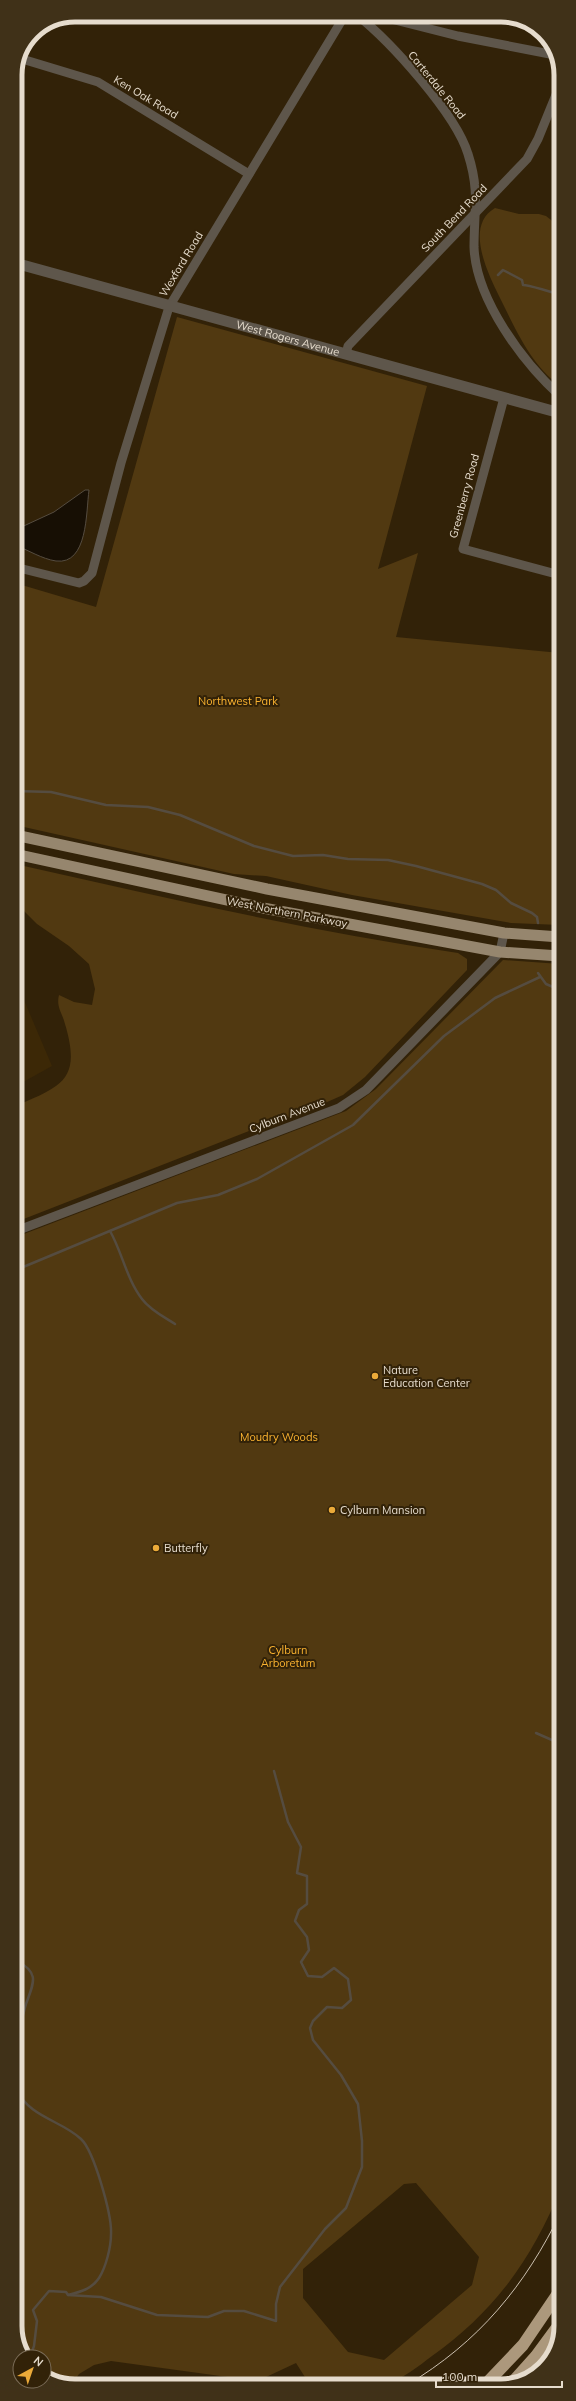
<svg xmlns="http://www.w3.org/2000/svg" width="576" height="2401" viewBox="0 0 576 2401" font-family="Mulish,sans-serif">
	<rect width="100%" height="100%" fill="#322208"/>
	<!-- built -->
	<path fill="#3c2806" d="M 15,979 L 52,1066 L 16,1086 Z"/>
	<!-- green -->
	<g fill="#513911" fill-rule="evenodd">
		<path d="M 495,208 L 519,214 L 539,214 L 546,216 L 560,227 L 560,386 C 530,364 515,328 499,296 C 488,273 464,226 495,208 Z"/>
		<path d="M 177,317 L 427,386 L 378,569 L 418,553 L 396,637 L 560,653 L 560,925 L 511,923 L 352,895 L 266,876 L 234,874 L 15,825 L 15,583 L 96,607 Z"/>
		<path d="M 15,864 C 162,897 309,931 458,953 L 467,959 L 467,970 L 365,1077 L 343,1095 L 309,1110 L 249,1131 L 16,1222 L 16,1106 C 61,1086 82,1081 65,1024 C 62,1012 56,1007 59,995 L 74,1002 L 92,1005 L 95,989 L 89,964 L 69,946 L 37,924 L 15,902 Z"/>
		<path d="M 503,960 L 560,964 L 561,2188 C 532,2259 495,2311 432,2356 C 419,2366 402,2379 386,2385 C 376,2388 325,2385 310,2385 L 296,2363 L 264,2378 L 235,2378 L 111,2361 L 94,2365 L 79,2374 L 71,2386 L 44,2375 L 44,2357 L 27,2357 L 16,2337 L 19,2327 L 16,2325 L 16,1237 L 346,1111 L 376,1089 ZM 416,2183 L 479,2257 L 472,2285 L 384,2360 L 348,2352 L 303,2298 L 303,2269 L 404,2184 Z"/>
	</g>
	<!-- water -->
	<path fill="#170f04" stroke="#554c40" d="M 85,490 L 89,490 C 86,512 88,565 56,561 C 42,559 28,550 15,545 L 15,530 L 54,512 Z"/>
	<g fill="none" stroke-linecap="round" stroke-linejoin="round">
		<!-- stream -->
		<g stroke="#554c40" stroke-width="2.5">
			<path d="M 498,275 L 503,270 L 522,280 L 523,285 C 528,285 556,293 560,295"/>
			<path d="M 15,791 L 51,792 L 106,805 L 148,807 L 180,815 L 254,846 L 293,856 L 323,855 L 348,859 L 388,860 L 416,866 L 482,884 L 496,890 L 511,903 L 532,913 L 537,917 L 538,923"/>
			<path d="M 538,973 L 546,984 L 560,990"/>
			<path d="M 110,1231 C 122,1252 127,1280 142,1299 C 150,1310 164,1317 175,1324"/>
			<path d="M 16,1270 L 177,1203 L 218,1195 L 257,1179 L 353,1125 L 444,1036 L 495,998 L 540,977"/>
			<path d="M 536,1733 L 561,1744"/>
			<path d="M 16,1960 C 40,1973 34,1982 26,2004 C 23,2013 22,2024 16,2033"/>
			<path d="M 16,2089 C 30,2118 61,2120 81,2139 C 94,2151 112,2215 111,2234 C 111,2247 106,2267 99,2278 C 92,2289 80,2292 68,2295 L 66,2292 L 49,2291 L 33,2310 L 37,2321 L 34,2346 L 30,2357"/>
			<path d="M 68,2295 L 101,2297 L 157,2315 L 208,2317 L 224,2311 L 244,2311 L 276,2321 L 276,2304 L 280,2287 L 325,2229 L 346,2208 L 362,2167 L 362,2141 L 358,2104 L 341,2075 L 313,2040 L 310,2028 L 313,2021 L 327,2007 L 342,2008 L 351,2000 L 348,1979 L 334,1968 L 322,1977 L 308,1976 L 301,1962 L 309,1950 L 307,1937 L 295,1921 L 299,1910 L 307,1904 L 307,1876 L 297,1873 L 301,1847 L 288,1822 L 274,1771"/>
		</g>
		<!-- minor -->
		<g stroke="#5e564b" stroke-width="9">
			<path d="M 357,15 C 391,42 456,114 468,154 C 480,191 474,211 474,247 C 476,300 523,362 560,396"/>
			<path d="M 375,15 L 458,36 L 555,55"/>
			<path d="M 22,59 L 98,82 L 249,174"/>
			<path d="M 346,354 L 348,346 L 527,159 L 538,139 L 560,85"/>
			<path d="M 504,398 L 463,549 L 560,575"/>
			<path d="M 15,567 L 79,583 L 84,581 L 92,573 L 121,463 L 169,307 L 345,15"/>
			<path d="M 16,1231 L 318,1116 L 339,1108 L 366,1090 L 500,952 L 504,933"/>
		</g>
		<!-- tertiary -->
		<path stroke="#5e564b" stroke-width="11" id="s1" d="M 15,263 L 560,413"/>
		<!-- primary -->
		<g stroke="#96866e" stroke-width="11">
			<path d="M 15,835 L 267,889 L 504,933 L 560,937"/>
			<path d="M 15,854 L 263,908 L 500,952 L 560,956"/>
		</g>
		<!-- motorway -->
		<g stroke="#ac987c" stroke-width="12">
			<path d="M 485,2385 L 523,2345 L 561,2289"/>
			<path d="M 510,2385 L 536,2356 L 561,2322"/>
		</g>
		<!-- tram -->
		<path stroke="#cbc0b0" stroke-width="1" d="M 407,2385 C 479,2342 525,2286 561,2212"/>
	</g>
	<!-- markers -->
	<g fill="#ebaa39" stroke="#322208" stroke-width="1.5">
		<circle cx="375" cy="1376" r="4"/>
		<circle cx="332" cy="1510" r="4"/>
		<circle cx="156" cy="1548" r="4"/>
	</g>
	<g text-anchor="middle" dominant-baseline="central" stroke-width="4" stroke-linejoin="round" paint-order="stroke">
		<!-- street labels -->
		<g font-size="11" fill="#e6dccd" stroke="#322208">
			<text transform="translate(437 85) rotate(51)">Carterdale Road</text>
			<text transform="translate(146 97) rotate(31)">Ken Oak Road</text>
			<text transform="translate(454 218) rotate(-46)">South Bend Road</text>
			<text transform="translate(181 264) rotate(-59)">Wexford Road</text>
			<text stroke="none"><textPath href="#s1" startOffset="283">West Rogers Avenue</textPath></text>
			<text transform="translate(464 496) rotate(-75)">Greenberry Road</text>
			<text transform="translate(287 912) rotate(11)">West Northern Parkway</text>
			<text transform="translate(287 1115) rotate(-21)">Cylburn Avenue</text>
		</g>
		<!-- park labels -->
		<g font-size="11" fill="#fbb330" stroke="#322208">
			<text x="238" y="701">Northwest Park</text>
			<text x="279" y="1437">Moudry Woods</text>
			<text x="288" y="1650">Cylburn<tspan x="288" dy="13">Arboretum</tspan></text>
		</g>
		<!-- poi labels -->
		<g font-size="11" fill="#e6dccd" stroke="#322208" text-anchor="start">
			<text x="383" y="1370">Nature<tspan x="383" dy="13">Education Center</tspan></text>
			<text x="340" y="1510">Cylburn Mansion</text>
			<text x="164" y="1548">Butterfly</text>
		</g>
	</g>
	<!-- crop -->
	<path d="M0 0H576V2401H0ZM75 22H501A53 53 0 0 1 554 75V2326A53 53 0 0 1 501 2379H75A53 53 0 0 1 22 2326V75A53 53 0 0 1 75 22Z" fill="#403118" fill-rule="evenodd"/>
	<path fill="none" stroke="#e6dccd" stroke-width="5" d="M75 22H501A53 53 0 0 1 554 75V2326A53 53 0 0 1 501 2379H75A53 53 0 0 1 22 2326V75A53 53 0 0 1 75 22Z"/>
	<!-- north arrow -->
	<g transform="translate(32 2369) rotate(40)"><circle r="19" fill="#322208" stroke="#7a6c57"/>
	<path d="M0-3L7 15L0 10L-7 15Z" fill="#ebaa39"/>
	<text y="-6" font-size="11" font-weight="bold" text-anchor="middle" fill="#e6dccd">N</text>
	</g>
	<!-- scale -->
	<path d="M436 2381v6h126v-6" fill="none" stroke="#e6dccd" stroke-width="2"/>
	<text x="442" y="2381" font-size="12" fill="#e6dccd" stroke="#322208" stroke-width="3" paint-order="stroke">100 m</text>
</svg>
